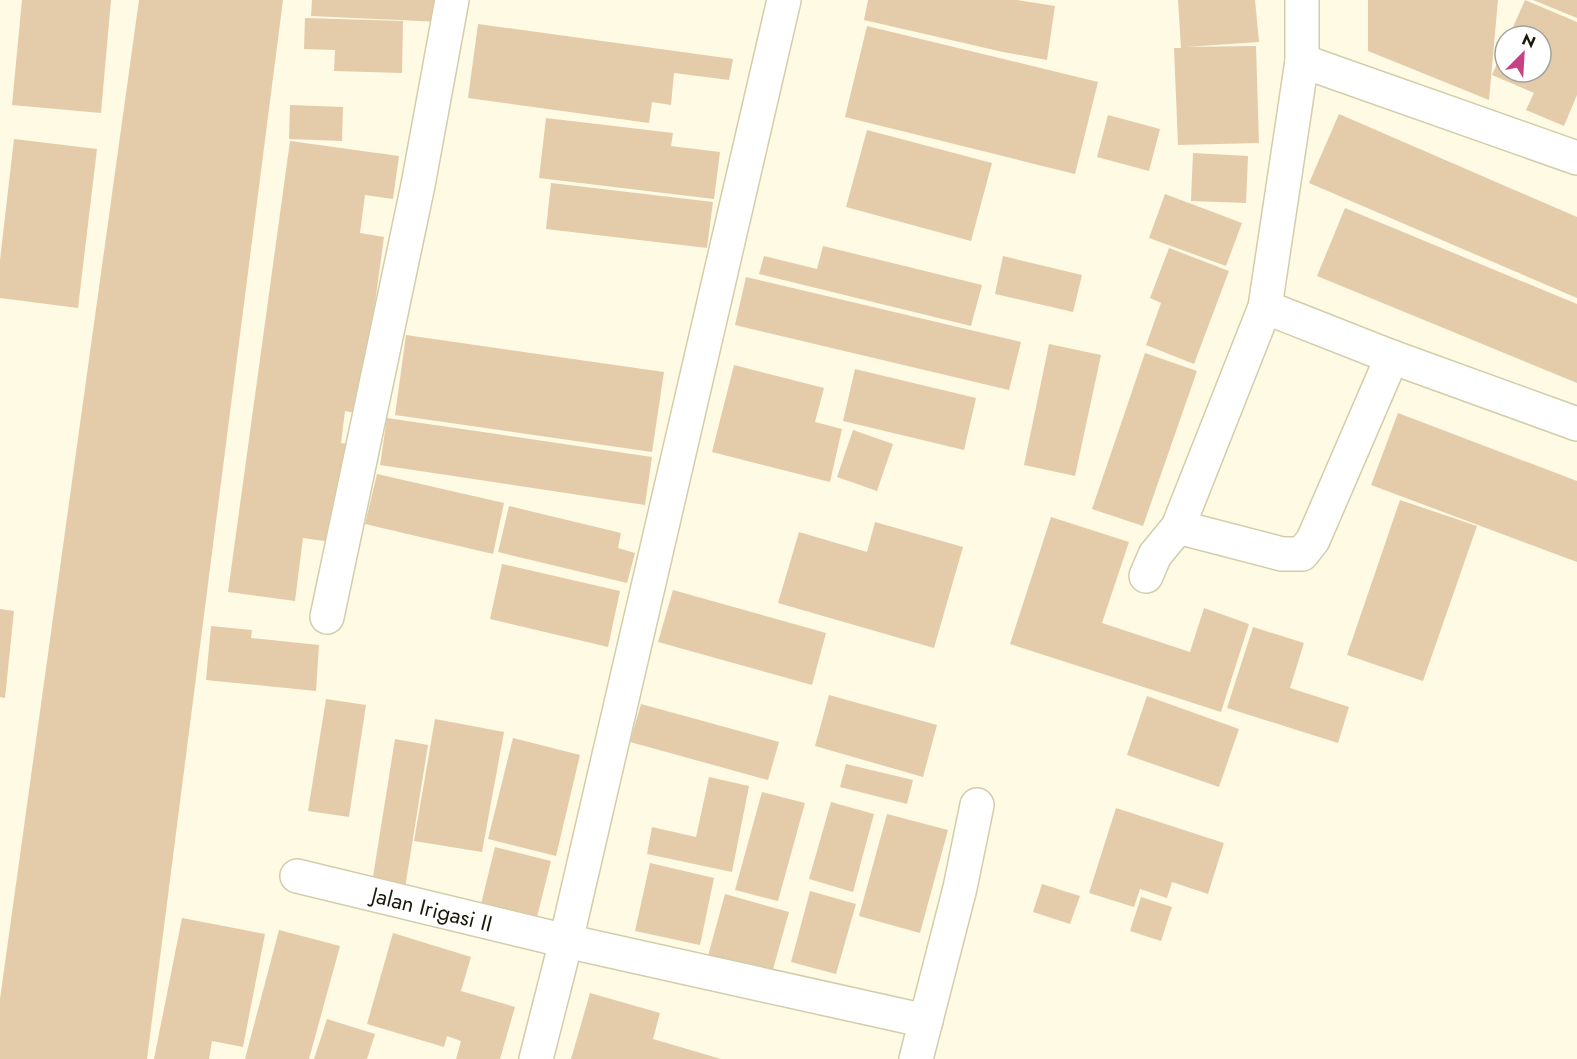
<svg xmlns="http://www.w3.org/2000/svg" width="1577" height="1059" viewBox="0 0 1577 1059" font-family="Jost,sans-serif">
	<rect width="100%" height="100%" fill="#fefae4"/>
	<!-- building -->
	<g fill="#e4ccab">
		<path d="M 22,0 L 111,0 L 101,113 L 12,105 Z"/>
		<path d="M 139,0 L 283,0 L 147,1059 L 0,1059 L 0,999 Z"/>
		<path d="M 312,0 L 442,0 L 442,22 L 311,16 Z"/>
		<path d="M 868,0 L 1017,0 L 1055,6 L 1047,60 L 1003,52 L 864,20 Z"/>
		<path d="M 1178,0 L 1255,0 L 1259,42 L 1186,47 L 1256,46 L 1259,143 L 1178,145 L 1174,48 L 1181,48 Z"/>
		<path d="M 1368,0 L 1498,0 L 1489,100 L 1368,51 Z"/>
		<path d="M 1525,0 L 1577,22 L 1577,95 L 1564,126 L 1526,110 L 1534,93 L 1492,75 L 1505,45 L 1505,72 L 1541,72 L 1541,36 L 1509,36 Z"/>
		<path d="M 1533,0 L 1577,0 L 1577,18 Z"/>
		<path d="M 305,18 L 403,21 L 402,73 L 334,71 L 335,50 L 304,49 Z"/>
		<path d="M 478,24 L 733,59 L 729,80 L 674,73 L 671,105 L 652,102 L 649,123 L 468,98 Z"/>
		<path d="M 867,26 L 1098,82 L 1075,174 L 845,117 Z"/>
		<path d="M 290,105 L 343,107 L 342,141 L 289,139 Z"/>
		<path d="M 1339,114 L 1577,217 L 1577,298 L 1309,183 Z"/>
		<path d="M 1108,115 L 1160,129 L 1149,171 L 1097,157 Z"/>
		<path d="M 546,118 L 673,133 L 671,146 L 720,152 L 714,199 L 539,178 Z"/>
		<path d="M 867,130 L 992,163 L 971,241 L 846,207 Z"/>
		<path d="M 14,139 L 97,149 L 78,308 L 0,298 L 0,260 Z"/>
		<path d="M 290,141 L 399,156 L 393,199 L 365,195 L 360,233 L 384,237 L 360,414 L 345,411 L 341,443 L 351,444 L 338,543 L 303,538 L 295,601 L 228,592 Z"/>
		<path d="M 1193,153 L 1248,156 L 1246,203 L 1191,201 Z"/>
		<path d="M 551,183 L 713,202 L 707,248 L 546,229 Z"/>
		<path d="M 1165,194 L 1242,223 L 1226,266 L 1149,238 Z"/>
		<path d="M 1345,208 L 1577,304 L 1577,383 L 1317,276 Z"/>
		<path d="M 823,246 L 982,285 L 971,326 L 759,274 L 764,256 L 817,269 Z"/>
		<path d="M 1169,248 L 1229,271 L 1194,364 L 1146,345 L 1161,303 L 1150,298 Z"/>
		<path d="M 1003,256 L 1082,275 L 1073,312 L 995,294 Z"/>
		<path d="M 746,277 L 1021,342 L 1009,390 L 735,325 Z"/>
		<path d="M 406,335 L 664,372 L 652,452 L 395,415 Z"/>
		<path d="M 1049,344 L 1101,355 L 1075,476 L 1024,465 Z"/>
		<path d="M 1145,353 L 1197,371 L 1143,526 L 1092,509 Z"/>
		<path d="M 734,365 L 824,388 L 815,422 L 842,429 L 830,482 L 712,452 Z"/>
		<path d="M 855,369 L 976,398 L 964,450 L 843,421 Z"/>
		<path d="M 1398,413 L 1577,481 L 1577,562 L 1371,485 Z"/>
		<path d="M 387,418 L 652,457 L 645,505 L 380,465 Z"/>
		<path d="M 853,430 L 893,444 L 877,491 L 837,477 Z"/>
		<path d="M 377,474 L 504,503 L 493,554 L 365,524 Z"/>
		<path d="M 1400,500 L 1477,526 L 1423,681 L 1347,655 Z"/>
		<path d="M 509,506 L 621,533 L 618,548 L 635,553 L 627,583 L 498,552 Z"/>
		<path d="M 1051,517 L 1129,542 L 1102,623 L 1190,652 L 1204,608 L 1249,624 L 1221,712 L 1010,644 Z"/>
		<path d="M 875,522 L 963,547 L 934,648 L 778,603 L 799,532 L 867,552 Z"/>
		<path d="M 502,564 L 620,591 L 608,647 L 490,619 Z"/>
		<path d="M 673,590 L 826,633 L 812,685 L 658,642 Z"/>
		<path d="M 0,609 L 14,611 L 5,698 L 0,697 Z"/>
		<path d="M 211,626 L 252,630 L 251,638 L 319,645 L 316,691 L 206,680 Z"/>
		<path d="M 1253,627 L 1304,643 L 1290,688 L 1349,707 L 1338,743 L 1227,708 Z"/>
		<path d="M 829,695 L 937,725 L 923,777 L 815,746 Z"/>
		<path d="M 1147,696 L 1239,729 L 1219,787 L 1127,755 Z"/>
		<path d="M 326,699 L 366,705 L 349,817 L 308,811 Z"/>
		<path d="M 641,704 L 779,742 L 768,780 L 630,742 Z"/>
		<path d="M 435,719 L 504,732 L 482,852 L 414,841 Z"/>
		<path d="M 513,738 L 580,755 L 556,856 L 488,839 Z"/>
		<path d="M 395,739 L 428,745 L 405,888 L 372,883 Z"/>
		<path d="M 846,764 L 913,780 L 907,804 L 840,787 Z"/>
		<path d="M 709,777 L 749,786 L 732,872 L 647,854 L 652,827 L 696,837 Z"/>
		<path d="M 762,792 L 805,803 L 778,901 L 735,890 Z"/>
		<path d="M 831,802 L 874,814 L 853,892 L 809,879 Z"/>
		<path d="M 1116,808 L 1224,843 L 1208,894 L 1172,882 L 1167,898 L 1140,889 L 1134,907 L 1089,893 Z"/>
		<path d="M 887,814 L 948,830 L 920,933 L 859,916 Z"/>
		<path d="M 495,847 L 551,861 L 534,929 L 478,916 Z"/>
		<path d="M 650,863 L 714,878 L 700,945 L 635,931 Z"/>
		<path d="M 1042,884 L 1080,896 L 1070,924 L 1033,912 Z"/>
		<path d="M 810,891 L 856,904 L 836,974 L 791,962 Z"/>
		<path d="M 725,894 L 789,912 L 770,980 L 706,963 Z"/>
		<path d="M 1141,897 L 1172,907 L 1161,941 L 1130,931 Z"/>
		<path d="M 182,918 L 265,934 L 243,1047 L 212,1041 L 209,1059 L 154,1059 Z"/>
		<path d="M 279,930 L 340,946 L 309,1059 L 245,1059 Z"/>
		<path d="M 393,933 L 471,957 L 461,991 L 515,1007 L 500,1059 L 456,1059 L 461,1041 L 447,1036 L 444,1047 L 367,1024 Z"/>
		<path d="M 590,993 L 660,1013 L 653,1039 L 721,1059 L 571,1059 Z"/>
		<path d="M 327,1019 L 375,1034 L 367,1059 L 314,1059 Z"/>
	</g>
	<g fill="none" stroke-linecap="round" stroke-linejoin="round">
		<defs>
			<g id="minor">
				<path d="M 1302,0 L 1302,61"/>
				<path d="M 1265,307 L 1392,357 L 1577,424"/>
				<path d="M 1392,357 L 1313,540 L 1302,554 L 1282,554 L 1178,527 L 1265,307 L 1302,61 L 1577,158"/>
				<path d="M 1146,576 L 1155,555 L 1178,527"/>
				<path d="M 327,617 L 418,185 L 452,0"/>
				<path d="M 297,876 L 566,941 L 926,1021"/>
				<path d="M 536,1059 L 566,941 L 784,0"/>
				<path d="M 916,1059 L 960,888 L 977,805"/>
			</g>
		</defs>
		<!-- minor casing -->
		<use href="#minor" stroke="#d3cda9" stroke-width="36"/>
		<!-- minor -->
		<use href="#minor" stroke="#fff" stroke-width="33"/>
	</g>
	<g text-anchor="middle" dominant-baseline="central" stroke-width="4.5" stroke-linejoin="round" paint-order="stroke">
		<!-- street labels -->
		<g font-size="22" fill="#1a180a" stroke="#fff">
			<text transform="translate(432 909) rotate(14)">Jalan Irigasi II</text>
		</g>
	</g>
	<!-- north arrow -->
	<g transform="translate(1523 54) rotate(24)"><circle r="28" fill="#ffffff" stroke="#a3a39d" stroke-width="1.5"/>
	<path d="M0-4.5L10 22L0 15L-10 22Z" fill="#c74183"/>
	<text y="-9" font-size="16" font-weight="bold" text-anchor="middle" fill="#1a180a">N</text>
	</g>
</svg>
